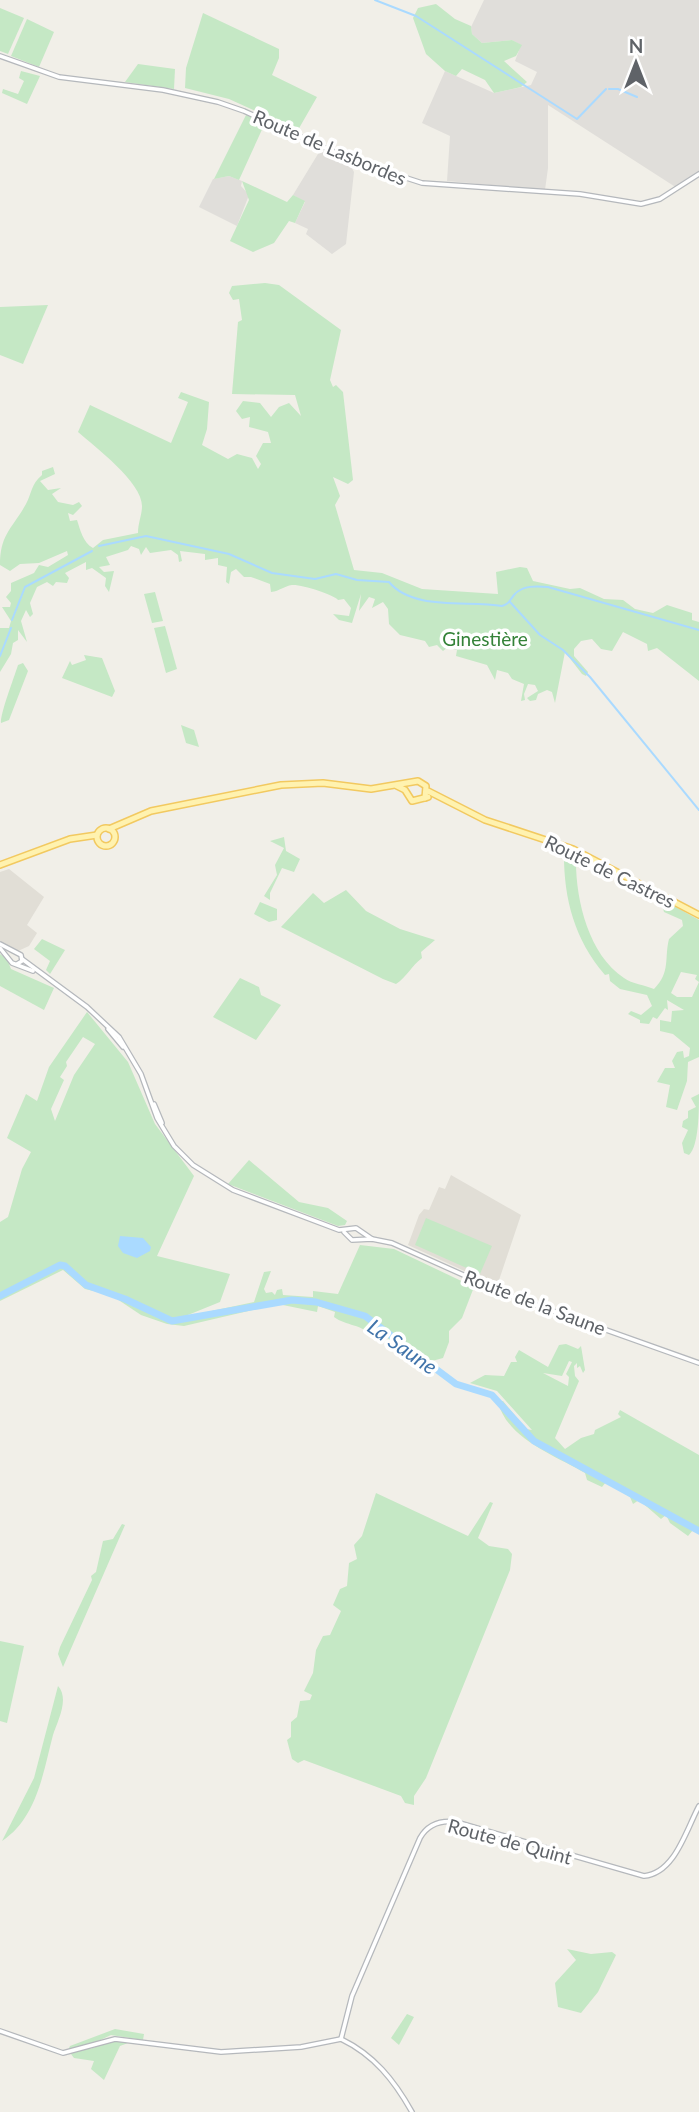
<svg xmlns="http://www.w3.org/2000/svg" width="699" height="2112" viewBox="0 0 699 2112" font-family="Lato,sans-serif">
	<rect width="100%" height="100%" fill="#f1efe8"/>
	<!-- industrial -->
	<g fill="#e0deda">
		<path d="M 484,0 L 699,0 L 699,171 L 677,188 L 548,105 L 548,168 L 545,190 L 447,181 L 450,136 L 422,123 L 445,71 L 494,93 L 531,85 L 537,72 L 515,61 L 521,45 L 512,40 L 482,43 L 472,34 L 471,27 Z"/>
		<path d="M 321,149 L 348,161 L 354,172 L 346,244 L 332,254 L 306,234 L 308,229 L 295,223 L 305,202 L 293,195 Z"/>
		<path d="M 229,176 L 242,181 L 241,186 L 249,195 L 237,226 L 199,207 L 213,179 Z"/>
	</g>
	<!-- education -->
	<g fill="#e1ded6">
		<path d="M 9,869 L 44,897 L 27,925 L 37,933 L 29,946 L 18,951 L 0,942 L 0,872 Z"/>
		<path d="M 451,1175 L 521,1215 L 497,1286 L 408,1245 L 419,1215 L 424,1209 L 429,1210 L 439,1187 L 445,1189 Z"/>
	</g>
	<!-- green -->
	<g fill="#c5e8c5" fill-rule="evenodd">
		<path d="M 436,4 L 455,19 L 471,26 L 472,34 L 482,43 L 512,40 L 522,45 L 516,56 L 504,61 L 527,82 L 521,87 L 494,93 L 485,80 L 462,69 L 456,76 L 445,71 L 426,54 L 413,18 L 418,8 Z"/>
		<path d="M 0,8 L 24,18 L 8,54 L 0,51 Z"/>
		<path d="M 203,13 L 279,49 L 279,58 L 272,75 L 317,97 L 298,130 L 229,99 L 185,88 L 186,68 Z"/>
		<path d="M 27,19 L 54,32 L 39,67 L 11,56 Z"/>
		<path d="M 138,64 L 175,69 L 174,89 L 125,82 Z"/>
		<path d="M 21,71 L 40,76 L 27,104 L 2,93 L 3,89 L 18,94 L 24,81 L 19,78 Z"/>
		<path d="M 246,115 L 265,123 L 239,180 L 229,176 L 214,179 Z"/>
		<path d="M 242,181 L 287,202 L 293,195 L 305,201 L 295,223 L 289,221 L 274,243 L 253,252 L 230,241 L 249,200 Z"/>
		<path d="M 265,283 L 279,285 L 341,330 L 330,380 L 333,387 L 336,385 L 343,392 L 353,480 L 348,484 L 333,477 L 340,496 L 335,505 L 354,570 L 382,573 L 422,589 L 498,594 L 496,572 L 520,567 L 527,568 L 533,581 L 570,589 L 580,588 L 604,599 L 623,600 L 635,609 L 653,613 L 667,605 L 692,613 L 692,620 L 699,622 L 699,681 L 657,648 L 648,651 L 647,644 L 623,632 L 612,651 L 601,649 L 592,639 L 581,641 L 574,649 L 574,656 L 588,672 L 586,676 L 582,674 L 565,652 L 555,703 L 552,692 L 547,690 L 538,694 L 536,700 L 530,701 L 527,698 L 538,691 L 535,685 L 528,684 L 524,694 L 525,700 L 521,701 L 524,684 L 512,679 L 508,673 L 497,670 L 495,680 L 487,665 L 456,656 L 457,650 L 448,647 L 443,651 L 437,645 L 429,647 L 425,641 L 400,635 L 389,624 L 388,609 L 383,602 L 372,608 L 375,599 L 369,597 L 359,611 L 361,594 L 352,623 L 339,620 L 333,614 L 349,616 L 351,608 L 344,599 L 338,600 C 335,595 301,584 292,585 C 284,586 280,591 271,592 L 270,584 L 251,577 L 244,577 L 236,569 L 231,572 L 229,584 L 226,582 L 227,567 L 218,565 L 218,558 L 205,560 L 205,554 L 180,551 L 182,561 L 179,562 L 178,555 L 171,550 L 150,553 L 146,547 L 141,555 L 139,549 L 131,546 L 128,550 L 106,557 L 110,565 L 99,567 L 104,572 L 114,571 L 109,592 L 105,586 L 106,578 L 92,568 L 86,570 L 86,562 L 65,573 L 69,578 L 67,583 L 56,582 L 53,586 L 47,582 L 37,587 L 30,603 L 33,614 L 30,617 L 26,610 L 21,621 L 27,642 L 18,630 L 18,640 L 13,643 L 11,654 L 0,672 L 0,628 L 9,628 L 11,621 L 2,607 L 10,607 L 11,603 L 6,597 L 11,591 L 11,583 L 34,573 L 39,565 L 48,567 L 68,555 L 67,551 L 39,563 L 20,564 L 10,571 L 0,565 C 0,534 12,529 26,504 C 32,493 31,484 42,475 L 42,471 L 53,467 L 55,474 L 40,481 L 48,490 L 61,488 L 52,494 L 58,502 L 73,505 L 79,502 L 82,506 L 73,515 L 68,513 L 70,521 L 77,520 C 80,529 83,543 93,548 L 103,540 L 138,533 C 138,523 142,515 142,506 C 142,482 95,447 78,432 L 90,405 L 171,443 L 188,402 L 178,398 L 181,392 L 209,402 L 207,429 L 202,445 L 228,459 L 237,454 L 252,458 L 258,469 L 261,464 L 256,456 L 263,443 L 271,443 L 268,432 L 249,427 L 250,417 L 242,419 L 236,411 L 243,401 L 260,403 L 271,417 L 279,407 L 289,403 L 301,416 L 295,395 L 232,394 L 238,322 L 242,320 L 239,299 L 233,300 L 229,293 L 232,286 Z"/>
		<path d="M 48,305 L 23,364 L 0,355 L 0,307 Z"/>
		<path d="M 155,592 L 163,621 L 152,623 L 144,594 Z"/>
		<path d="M 165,626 L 177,669 L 166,673 L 154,628 Z"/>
		<path d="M 84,655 L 102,658 L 115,691 L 112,697 L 62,678 L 70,661 L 72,665 L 86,660 Z"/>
		<path d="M 23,663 L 28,671 L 9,720 L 1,723 C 0,714 14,678 18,665 Z"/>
		<path d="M 181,725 L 194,730 L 199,747 L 186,743 Z"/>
		<path d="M 284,837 L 286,851 L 300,859 L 294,872 L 282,868 L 270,893 L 270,900 L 264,896 L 277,875 L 275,865 L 284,848 L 270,841 Z"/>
		<path d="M 564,848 L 582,859 L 576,862 C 576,901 589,955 624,978 C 632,984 645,985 654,989 C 671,972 664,958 669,939 L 683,926 L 682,920 L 664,912 L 660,898 L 699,920 L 699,1057 L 688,1062 L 687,1081 L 677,1110 L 666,1107 L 670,1085 L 657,1082 L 665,1068 L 675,1068 L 672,1061 L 677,1052 L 683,1051 L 684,1058 L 689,1056 L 690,1048 L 673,1034 L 660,1031 L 660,1020 L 671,1022 L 672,1011 L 684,1010 L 667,1000 L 668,1010 L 665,1008 L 657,1019 L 653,1017 L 649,1024 L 640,1023 L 640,1020 L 628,1014 L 631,1011 L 641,1015 L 652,1006 L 647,995 L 620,989 L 610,981 L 609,974 L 605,975 C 573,938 563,895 564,848 ZM 681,972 L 697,975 L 695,979 L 699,982 L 692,997 L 677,997 L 671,993 Z"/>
		<path d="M 346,890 L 366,911 L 400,929 L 435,940 L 421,952 L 422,958 C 411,966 407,977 396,984 L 383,979 L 281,927 L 313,893 L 324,903 Z"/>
		<path d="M 260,902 L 277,909 L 277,920 L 269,922 L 254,914 Z"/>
		<path d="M 42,939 L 65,950 L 50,974 L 46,970 L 50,961 L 34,949 Z"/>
		<path d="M 0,954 L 7,959 L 11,969 L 54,988 L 44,1010 L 0,986 Z"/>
		<path d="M 240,978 L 259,987 L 261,995 L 281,1005 L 256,1040 L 213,1017 Z"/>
		<path d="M 87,1012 L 128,1062 L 155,1124 L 194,1176 L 157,1256 L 230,1274 L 220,1302 L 183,1317 L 254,1302 L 264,1272 L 271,1271 L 264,1289 L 266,1293 L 272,1292 L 275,1295 L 277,1290 L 282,1289 L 283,1295 L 313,1297 L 313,1291 L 338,1294 L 360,1245 L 394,1249 L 474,1287 L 462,1318 L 449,1331 L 449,1342 L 443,1358 L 432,1361 L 421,1370 L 414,1364 L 416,1359 L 379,1332 L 379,1337 L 374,1337 C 362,1324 346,1326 334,1317 L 335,1312 L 318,1306 L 317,1312 L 278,1304 L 184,1326 L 167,1324 L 141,1315 L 111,1295 L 85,1289 L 63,1270 L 0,1301 L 0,1222 L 8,1217 L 22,1169 L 31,1152 L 7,1138 L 26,1094 L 37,1101 L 49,1067 ZM 83,1037 L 95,1044 L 74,1075 L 55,1121 L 51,1109 L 64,1080 L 60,1077 L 67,1066 L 66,1062 Z"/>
		<path d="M 699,1094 C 699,1110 699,1146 689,1155 L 684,1153 L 682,1143 L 688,1130 L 682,1127 L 683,1121 L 688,1118 L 688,1111 L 696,1107 L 691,1098 Z"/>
		<path d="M 249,1160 L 299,1202 L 328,1208 L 347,1221 L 345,1225 L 338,1226 L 228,1184 Z"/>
		<path d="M 426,1218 L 492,1246 L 480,1274 L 415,1245 Z"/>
		<path d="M 566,1344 L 578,1349 L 581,1346 L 585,1370 L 583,1373 L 580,1366 L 577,1368 L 577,1363 L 574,1366 L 575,1376 L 579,1381 L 555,1438 L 565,1449 L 581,1438 L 594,1434 L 595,1430 L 621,1417 L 618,1414 L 620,1410 L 699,1455 L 699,1534 L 693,1530 L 688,1536 L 670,1523 L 666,1515 L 661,1519 L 639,1500 L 633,1504 L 630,1497 L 606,1482 L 602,1487 L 587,1480 L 585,1473 C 556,1456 507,1439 498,1402 L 503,1401 L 526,1429 L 532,1430 L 497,1391 L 470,1383 L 485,1375 L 504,1376 L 511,1362 L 517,1362 L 515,1357 L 519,1350 L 548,1367 L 559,1345 ZM 569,1361 L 572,1362 L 566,1374 L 569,1377 L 568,1386 L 543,1373 L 562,1376 Z"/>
		<path d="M 376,1493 L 468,1536 L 490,1502 L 493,1503 L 478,1538 L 489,1546 L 508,1549 L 512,1554 L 510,1570 L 426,1778 L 414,1796 L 414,1805 L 405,1803 L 401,1796 L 304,1760 L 298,1763 L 292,1759 L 287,1740 L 291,1737 L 291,1722 L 297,1717 L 300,1701 L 310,1700 L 312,1695 L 304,1691 L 313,1673 L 316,1650 L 323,1636 L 330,1635 L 341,1611 L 333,1605 L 340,1589 L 347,1586 L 349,1563 L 357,1559 L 354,1545 L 362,1536 Z"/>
		<path d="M 122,1524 L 125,1525 L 63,1667 L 58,1654 L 60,1647 L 92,1580 L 91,1576 L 96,1572 L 103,1541 L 113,1539 Z"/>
		<path d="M 0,1641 L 24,1646 L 7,1723 L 0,1721 Z"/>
		<path d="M 58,1686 C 70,1699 57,1722 53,1735 C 43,1773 37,1818 2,1841 L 34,1778 Z"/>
		<path d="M 567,1949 L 591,1954 L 612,1952 L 616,1955 L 598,1992 L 581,2013 L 558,2007 L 555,1983 L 576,1960 Z"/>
		<path d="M 407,2014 L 414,2017 L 399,2045 L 391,2038 Z"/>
		<path d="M 115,2029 L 144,2034 L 143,2040 L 111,2035 L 92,2044 L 90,2049 L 116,2040 L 128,2043 L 120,2046 L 104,2080 L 91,2069 L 94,2061 L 74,2058 L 68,2050 L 70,2046 Z"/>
	</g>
	<!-- water -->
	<path fill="#aadaff" d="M 120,1236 L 143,1238 L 151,1247 L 150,1251 L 137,1258 L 123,1253 L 118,1246 Z"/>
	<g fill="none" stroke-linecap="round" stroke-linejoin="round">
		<!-- stream -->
		<g stroke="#aadaff" stroke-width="2">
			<path d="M 375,0 L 416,16 L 577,119 L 606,89"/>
			<path d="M 609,89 L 618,89 L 637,97"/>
			<path d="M 99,546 L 146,536 L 229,554 L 272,573 L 315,579 L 336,574 L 357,580 L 389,582 C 413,611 467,600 502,606 C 510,603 509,601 514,595 C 522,585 537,586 548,587 L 699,630"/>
			<path d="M 510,602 L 540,635 L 563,650 L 590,677 L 699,810"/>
			<path d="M 12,620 L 25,587 L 92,551"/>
			<path d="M 0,656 L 11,628"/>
		</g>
		<!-- river -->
		<path stroke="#aadaff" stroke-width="7" d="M 0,1296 L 60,1265 L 65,1266 L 86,1285 L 125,1299 L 172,1321 L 292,1300 L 316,1302 L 365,1316 L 456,1384 L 492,1395 L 534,1441 L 699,1531"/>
		<defs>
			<g id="minor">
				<path d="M 0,56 L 59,77 L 163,90 L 218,102 L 244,111 L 354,161 L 422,183 L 580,194 L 641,204 L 660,199 L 699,174"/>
				<path d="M 0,944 L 21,955 L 22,961 L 17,964"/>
				<path d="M 0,948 L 12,963 L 33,971"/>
				<path d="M 22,959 L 87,1007 L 119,1037 L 141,1074 L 157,1118 L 174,1146 L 193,1165 L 233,1190 L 339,1230 L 356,1228 L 372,1239"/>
				<path d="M 108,1029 L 123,1047"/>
				<path d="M 154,1104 L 162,1123"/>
				<path d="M 344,1232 L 352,1240 L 372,1239 L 392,1243 L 508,1295 L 699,1363"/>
				<path d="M 0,2031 L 63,2053 L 115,2039 L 221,2052 L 301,2047 L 341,2039"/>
				<path d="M 341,2039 L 352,1996 L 420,1838 C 428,1824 440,1820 456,1822 L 644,1876 C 675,1873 686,1830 699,1806"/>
				<path d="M 341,2039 C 374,2055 394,2080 412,2112"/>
			</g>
			<g id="major">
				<path d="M 397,786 L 405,790 L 412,801 L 428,797"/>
				<path d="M 428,791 L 485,820 L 573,849 L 699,915"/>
				<circle cx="106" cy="837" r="9"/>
				<path d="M 109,829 L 151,811 L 281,785 L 323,783 L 371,789 L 418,781 L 426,786 L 425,798"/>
				<path d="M 0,865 L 70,839 L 97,835"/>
			</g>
		</defs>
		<!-- minor casing -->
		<use href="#minor" stroke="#b5b8bc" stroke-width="6"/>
		<!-- major casing -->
		<use href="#major" stroke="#f2c960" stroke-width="8"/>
		<!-- minor -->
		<use href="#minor" stroke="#fff" stroke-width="3.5"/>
		<!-- major -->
		<use href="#major" stroke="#fff2af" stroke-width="5"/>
	</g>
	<g text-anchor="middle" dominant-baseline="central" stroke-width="7" stroke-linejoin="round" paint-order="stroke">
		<!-- street labels -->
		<g font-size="19" fill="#5f6368" stroke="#fff">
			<text transform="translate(330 147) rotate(23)">Route de Lasbordes</text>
			<text transform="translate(610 871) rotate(26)">Route de Castres</text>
			<text transform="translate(535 1302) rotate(21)">Route de la Saune</text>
			<text transform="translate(510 1841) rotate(15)">Route de Quint</text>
		</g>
		<!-- park labels -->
		<g font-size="19" fill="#348238" stroke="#fff">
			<text x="485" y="638">Ginestière</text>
		</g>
		<!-- water labels -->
		<g font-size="21" font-style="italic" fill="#4174aa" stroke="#fff">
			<text transform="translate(403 1346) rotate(35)">La Saune</text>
		</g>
	</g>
	<!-- north arrow -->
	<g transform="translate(636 63)" stroke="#ffffff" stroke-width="5" paint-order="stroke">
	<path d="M0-5L12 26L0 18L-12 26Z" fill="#5f6368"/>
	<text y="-10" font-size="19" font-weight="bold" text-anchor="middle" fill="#5f6368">N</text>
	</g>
</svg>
